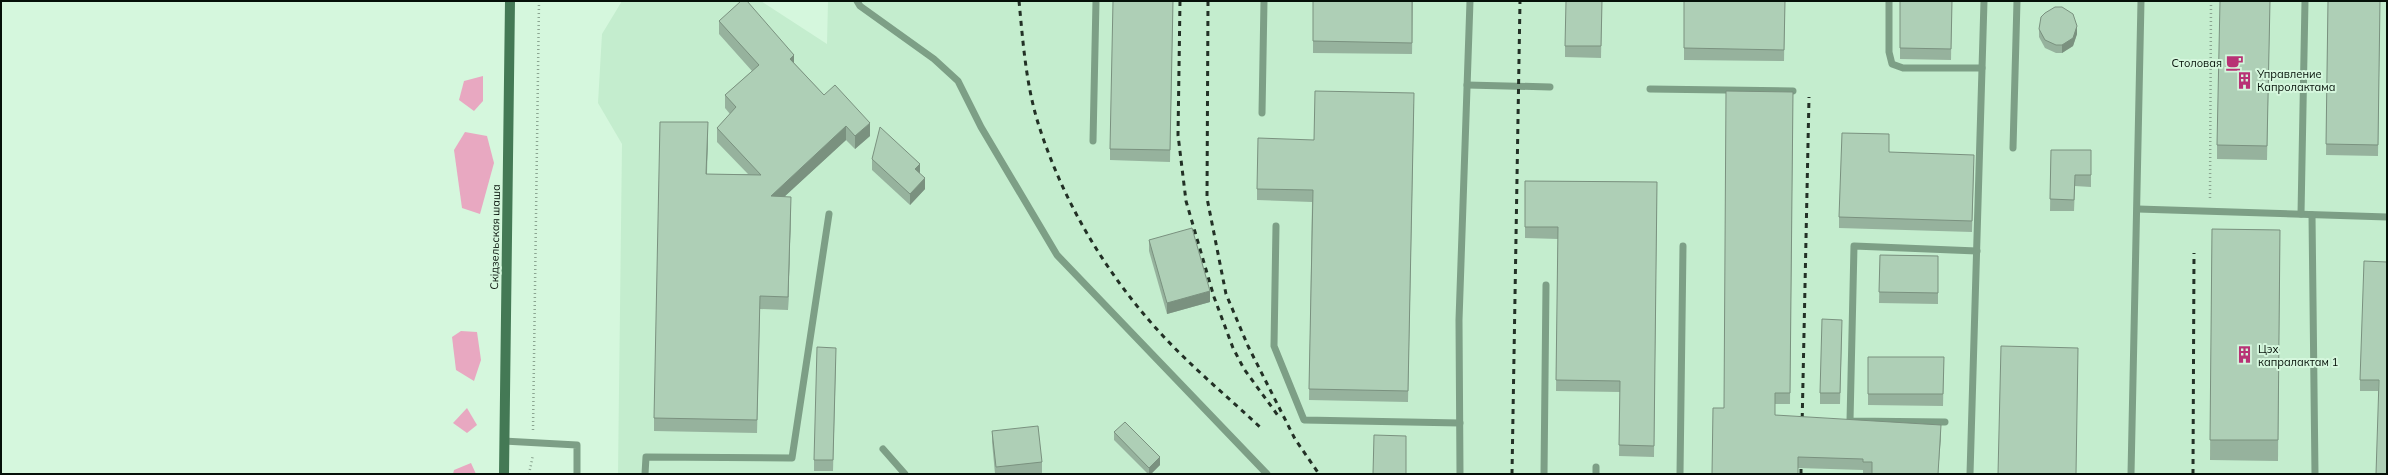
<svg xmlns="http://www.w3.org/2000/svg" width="2388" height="475" viewBox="0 0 2388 475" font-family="Mulish,sans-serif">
	<rect width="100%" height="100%" fill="#d5f7dd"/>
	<!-- built -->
	<path fill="#c4edce" d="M 622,1 L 761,1 L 827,44 L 828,1 L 2387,1 L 2387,474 L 618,474 L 622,144 L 598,103 L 602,34 Z"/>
	<!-- green -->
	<g fill="#e8a8c1">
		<path d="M 483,76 L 483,101 L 474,111 L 459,100 L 464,81 Z"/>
		<path d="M 465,132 L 487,136 L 494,163 L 480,214 L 462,208 L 454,150 Z"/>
		<path d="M 461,331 L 477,332 L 481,360 L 474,381 L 456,370 L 452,337 Z"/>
		<path d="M 467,408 L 477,425 L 467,433 L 453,423 Z"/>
		<path d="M 471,463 L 476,474 L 453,474 L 454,470 Z"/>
	</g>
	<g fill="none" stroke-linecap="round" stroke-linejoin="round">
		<!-- path -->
		<g stroke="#8ba591" stroke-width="2.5" stroke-dasharray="1 3" stroke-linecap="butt">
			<path d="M 2210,198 L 2211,1"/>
			<path d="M 533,430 L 539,1"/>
			<path d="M 529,474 L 533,455"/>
		</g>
		<!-- lane -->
		<g stroke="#7d9f86" stroke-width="7">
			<path d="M 857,1 L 860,6 L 934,59 L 958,81 L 981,127 L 1057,255 L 1267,474"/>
			<path d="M 1889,1 L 1889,52 L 1892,64 L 1903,68 L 1982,68"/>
			<path d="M 1467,85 L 1550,87"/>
			<path d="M 1650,89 L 1793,91"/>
			<path d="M 1262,113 L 1264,1"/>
			<path d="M 1093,141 L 1096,1"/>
			<path d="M 2013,148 L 2017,1"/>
			<path d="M 2138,209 L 2387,217"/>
			<path d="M 2301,214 L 2305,1"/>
			<path d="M 2312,215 L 2315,474"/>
			<path d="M 1276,226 L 1274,346 L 1304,420 L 1460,423"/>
			<path d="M 1945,422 L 1850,421 L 1854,246 L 1977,251"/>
			<path d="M 504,441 L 577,445 L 577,474"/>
			<path d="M 883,449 L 905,474"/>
			<path d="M 645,474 L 646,457 L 792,458 L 829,214"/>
			<path d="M 1460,474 L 1459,320 L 1470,1"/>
			<path d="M 1544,474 L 1546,285"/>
			<path d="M 1596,474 L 1596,467"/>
			<path d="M 1680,474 L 1683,246"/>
			<path d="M 1970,474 L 1984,1"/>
			<path d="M 2131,474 L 2141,1"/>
		</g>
		<!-- secondary -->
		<path stroke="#447955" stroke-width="10" d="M 504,474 L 510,1"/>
		<!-- rail -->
		<g stroke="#223025" stroke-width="3" stroke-dasharray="5 5" stroke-linecap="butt">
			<path d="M 1019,1 C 1023,42 1026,86 1039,126 C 1064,204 1108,277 1164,337 C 1194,369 1229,398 1261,428"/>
			<path d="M 1180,1 L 1178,135 L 1186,201 L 1214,297 L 1233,348 L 1244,369 L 1279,417"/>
			<path d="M 1208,1 L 1207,198 L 1226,294 L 1248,346 L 1295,439 L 1319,474"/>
			<path d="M 1802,428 L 1809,97"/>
			<path d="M 1512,474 L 1520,1"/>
			<path d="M 1801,474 L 1801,458"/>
			<path d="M 2193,474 L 2194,253"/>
		</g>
	</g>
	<!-- wall -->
	<g fill="#96b29d">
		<path d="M 1173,1 L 1170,162 L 1110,160 L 1110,149 Z"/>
		<path d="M 1313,1 L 1413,1 L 1412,54 L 1313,53 Z"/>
		<path d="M 1602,1 L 1601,58 L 1565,57 L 1565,46 Z"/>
		<path d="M 1684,1 L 1785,1 L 1784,61 L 1684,60 Z"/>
		<path d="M 1900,1 L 1952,1 L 1951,60 L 1900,59 Z"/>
		<path d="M 2270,1 L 2267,160 L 2217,159 L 2217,145 Z"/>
		<path d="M 2328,1 L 2380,1 L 2378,156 L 2326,155 Z"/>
		<path d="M 719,21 L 794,63 L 824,95 L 870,136 L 855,149 L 846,140 L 785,196 L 791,210 L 788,310 L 760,309 L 757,433 L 654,431 L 654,418 L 708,136 L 707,174 L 748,174 L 717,142 L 717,128 L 730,114 L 725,108 L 725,95 L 752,71 L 719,34 Z"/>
		<path d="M 2039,29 L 2077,34 L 2073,46 L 2062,53 L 2056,53 L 2045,48 L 2039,37 Z"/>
		<path d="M 1793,92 L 1790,404 L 1775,404 L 1775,415 L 1941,436 L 1872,473 L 1863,473 L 1863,470 L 1798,468 L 1724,408 Z"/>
		<path d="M 1414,104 L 1408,402 L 1309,400 L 1312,202 L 1257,200 L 1257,189 L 1314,140 Z"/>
		<path d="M 2051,150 L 2091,150 L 2091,187 L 2075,186 L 2074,211 L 2050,211 Z"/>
		<path d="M 1889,152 L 1974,166 L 1972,232 L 1839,228 L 1839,217 Z"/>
		<path d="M 872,159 L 920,174 L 925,189 L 910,205 L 872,170 Z"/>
		<path d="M 1525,181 L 1657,182 L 1654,457 L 1619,456 L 1620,392 L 1556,391 L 1558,239 L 1525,238 Z"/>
		<path d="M 2212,229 L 2280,230 L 2278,461 L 2210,460 Z"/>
		<path d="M 1149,240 L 1210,302 L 1167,314 L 1149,251 Z"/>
		<path d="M 1880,255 L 1938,256 L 1938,304 L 1879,303 Z"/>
		<path d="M 2387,262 L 2378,391 L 2360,391 L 2360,380 Z"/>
		<path d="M 1842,331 L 1840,404 L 1820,404 L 1820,393 Z"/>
		<path d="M 1868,357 L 1944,357 L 1943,406 L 1868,405 Z"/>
		<path d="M 836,359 L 833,471 L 814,471 L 814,460 Z"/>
		<path d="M 992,431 L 1042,462 L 1042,473 L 1036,474 L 995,474 L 992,442 Z"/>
		<path d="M 1114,432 L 1160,465 L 1151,474 L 1148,474 L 1114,440 Z"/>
	</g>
	<!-- shaded-wall -->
	<g fill="#7a917f">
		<path d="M 2077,26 L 2077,34 L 2073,46 L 2062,53 L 2062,45 Z"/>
		<path d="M 794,55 L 794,69 L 790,59 Z"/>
		<path d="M 708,122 L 708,136 L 706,187 L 706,174 Z"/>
		<path d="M 870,123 L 870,136 L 855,149 L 855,136 Z"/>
		<path d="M 846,126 L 846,140 L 771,209 L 771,196 Z"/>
		<path d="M 920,164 L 920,175 L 915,169 Z"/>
		<path d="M 925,178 L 925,189 L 910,205 L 910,194 Z"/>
		<path d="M 791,197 L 791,210 L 788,310 L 788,297 Z"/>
		<path d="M 1210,291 L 1210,302 L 1167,314 L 1167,303 Z"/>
		<path d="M 1941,425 L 1941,436 L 1938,474 Z"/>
		<path d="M 1160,457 L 1160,465 L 1151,474 L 1149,474 L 1149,468 Z"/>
	</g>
	<!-- building -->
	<g fill="#aecfb6" stroke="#7a917f">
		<path d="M 741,1 L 747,1 L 794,55 L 790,59 L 824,95 L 835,85 L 870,123 L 855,136 L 846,126 L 771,196 L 791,197 L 788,297 L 760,296 L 757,420 L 654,418 L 660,122 L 708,122 L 706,174 L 761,175 L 717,128 L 736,107 L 725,95 L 759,65 L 719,21 Z"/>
		<path d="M 1113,1 L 1173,1 L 1170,150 L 1110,149 Z"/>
		<path d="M 1313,1 L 1412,1 L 1412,43 L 1313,41 Z"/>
		<path d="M 1566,1 L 1602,1 L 1601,46 L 1565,46 Z"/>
		<path d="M 1684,1 L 1785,1 L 1784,50 L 1684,48 Z"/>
		<path d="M 1900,1 L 1952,1 L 1951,49 L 1900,48 Z"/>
		<path d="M 2220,1 L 2270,1 L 2267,146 L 2217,145 Z"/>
		<path d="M 2328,1 L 2380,1 L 2378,145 L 2326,144 Z"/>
		<path d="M 2055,7 L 2062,7 L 2073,14 L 2077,26 L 2073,38 L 2062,45 L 2056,45 L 2045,40 L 2039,29 L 2041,17 L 2045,13 Z"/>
		<path d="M 1315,91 L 1414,93 L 1408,391 L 1309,389 L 1313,190 L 1257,189 L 1258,138 L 1314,140 Z"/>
		<path d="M 1726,91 L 1793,92 L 1790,393 L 1775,393 L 1775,415 L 1941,425 L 1938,474 L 1872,474 L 1872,462 L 1863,462 L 1863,459 L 1798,457 L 1798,474 L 1712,474 L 1713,408 L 1724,408 Z"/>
		<path d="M 880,127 L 920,164 L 915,169 L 925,178 L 910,194 L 872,159 Z"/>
		<path d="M 1842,133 L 1889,134 L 1889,152 L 1974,155 L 1972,221 L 1839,217 Z"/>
		<path d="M 2051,150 L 2091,150 L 2091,175 L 2075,175 L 2074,200 L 2050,199 Z"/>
		<path d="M 1525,181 L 1657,182 L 1654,446 L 1619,445 L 1620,381 L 1556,380 L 1558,227 L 1525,227 Z"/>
		<path d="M 1192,228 L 1210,291 L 1167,303 L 1149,240 Z"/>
		<path d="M 2212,229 L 2280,230 L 2278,440 L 2210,440 Z"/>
		<path d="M 1880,255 L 1938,256 L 1938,293 L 1879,292 Z"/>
		<path d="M 2364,261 L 2387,262 L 2387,474 L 2376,474 L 2379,380 L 2360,380 Z"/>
		<path d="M 1822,319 L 1842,320 L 1840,393 L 1820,393 Z"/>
		<path d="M 2001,346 L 2078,348 L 2076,474 L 1998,474 Z"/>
		<path d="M 817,347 L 836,348 L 833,460 L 814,460 Z"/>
		<path d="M 1868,357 L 1944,357 L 1943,394 L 1868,394 Z"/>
		<path d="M 1125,422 L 1160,457 L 1149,468 L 1114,432 Z"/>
		<path d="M 1038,426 L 1042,462 L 996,467 L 992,431 Z"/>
		<path d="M 1374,435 L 1406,436 L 1406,474 L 1373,474 Z"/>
	</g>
	<!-- icons -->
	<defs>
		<symbol id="cafe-bare" viewBox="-9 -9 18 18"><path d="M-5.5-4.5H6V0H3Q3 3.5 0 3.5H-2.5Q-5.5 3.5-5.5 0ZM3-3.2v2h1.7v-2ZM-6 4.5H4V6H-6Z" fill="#b83275" stroke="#d5f7dd" stroke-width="2.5" paint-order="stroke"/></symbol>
		<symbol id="building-bare" viewBox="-9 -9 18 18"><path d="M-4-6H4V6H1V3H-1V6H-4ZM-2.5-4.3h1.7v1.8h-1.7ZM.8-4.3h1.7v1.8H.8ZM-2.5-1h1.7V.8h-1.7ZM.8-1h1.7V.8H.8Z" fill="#b83275" stroke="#d5f7dd" stroke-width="2.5" paint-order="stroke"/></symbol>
	</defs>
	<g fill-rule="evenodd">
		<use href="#cafe-bare" x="2222" y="50" width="25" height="25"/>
		<use href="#building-bare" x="2232" y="68" width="25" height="25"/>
		<use href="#building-bare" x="2232" y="342" width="25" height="25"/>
	</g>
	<g text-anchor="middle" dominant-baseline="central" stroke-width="4" stroke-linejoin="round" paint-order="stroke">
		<!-- poi labels -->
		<g font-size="11" fill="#051008" stroke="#d5f7dd" text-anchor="start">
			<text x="2222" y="63" text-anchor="end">Столовая</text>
			<text x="2257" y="74">Управление<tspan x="2257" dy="13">Капролактама</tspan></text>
			<text x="2258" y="349">Цэх<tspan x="2258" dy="13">капралактам 1</tspan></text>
		</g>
		<!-- street labels -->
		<g font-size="11" fill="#051008" stroke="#d5f7dd">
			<text transform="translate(495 237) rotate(-89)">Скідзельская шаша</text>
		</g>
	</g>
	<!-- border -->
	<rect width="2388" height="475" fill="none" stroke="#051008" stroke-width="4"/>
</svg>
